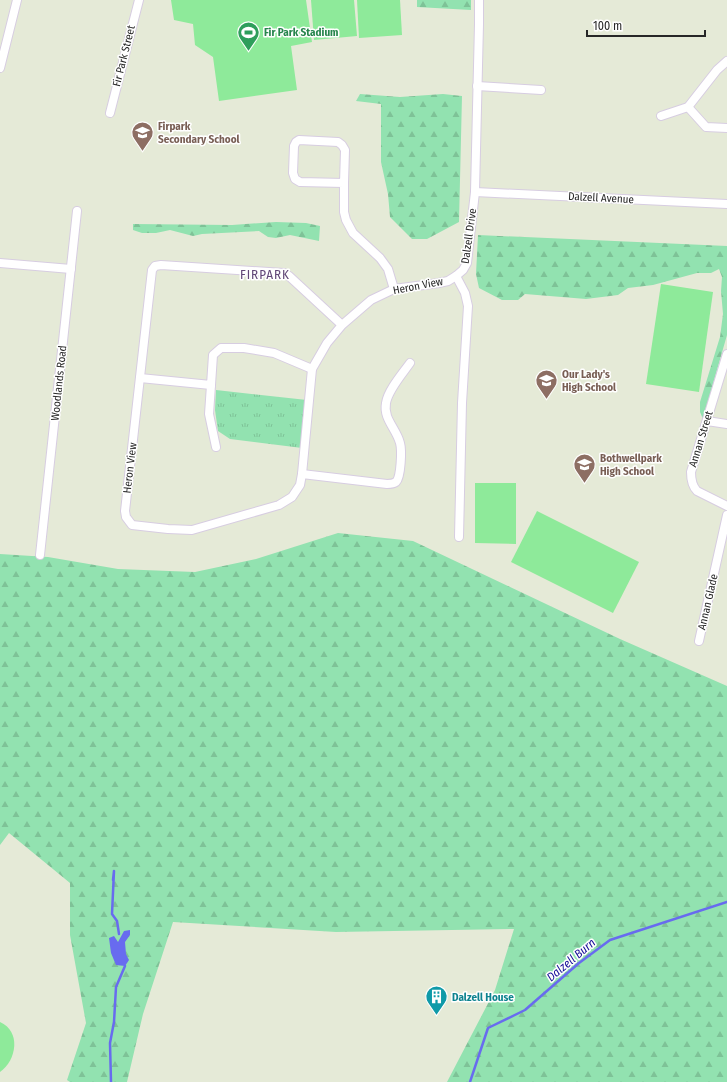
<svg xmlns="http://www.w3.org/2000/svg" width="727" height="1082" viewBox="0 0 727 1082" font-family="'Fira Sans Condensed',sans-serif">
	<defs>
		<pattern id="grass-tufts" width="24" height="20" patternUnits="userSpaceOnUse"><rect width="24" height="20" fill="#92e2b0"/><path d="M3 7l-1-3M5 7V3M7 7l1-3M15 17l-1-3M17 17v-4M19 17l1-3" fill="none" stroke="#7ec297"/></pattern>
		<pattern id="forest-firs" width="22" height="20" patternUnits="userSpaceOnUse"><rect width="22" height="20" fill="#92e2b0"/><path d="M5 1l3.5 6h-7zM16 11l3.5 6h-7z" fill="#7ec297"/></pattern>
	</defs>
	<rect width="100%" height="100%" fill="#e5ead7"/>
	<!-- grass -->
	<path fill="url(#grass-tufts)" d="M 216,390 L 307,400 L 302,448 L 230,439 L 218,431 L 215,410 Z"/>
	<!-- forest -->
	<g fill="url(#forest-firs)">
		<path d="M 417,0 L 471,0 L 471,10 L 417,7 Z"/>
		<path d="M 360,94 L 400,97 L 443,94 L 462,96 L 459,222 L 427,239 L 412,239 L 390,217 L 388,194 L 381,162 L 381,104 L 356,101 Z"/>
		<path d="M 276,222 L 306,223 L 320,226 L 319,241 L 290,235 L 276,238 L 268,237 L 259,231 L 202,234 L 193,236 L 170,230 L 156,233 L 142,233 L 133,230 L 133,224 L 232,225 Z"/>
		<path d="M 478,235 L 727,246 L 727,335 L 703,419 L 700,412 L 700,402 L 720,337 L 723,314 L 721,291 L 722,277 L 719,269 L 711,273 L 697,273 L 653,285 L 628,288 L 618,295 L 586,299 L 525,294 L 518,300 L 502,300 L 479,288 L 476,274 Z"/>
		<path d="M 338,533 L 413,541 L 620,639 L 727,686 L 727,1082 L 447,1082 L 495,990 L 514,929 L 336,932 L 173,922 L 143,1014 L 127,1082 L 70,1082 L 67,1080 L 86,1023 L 70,935 L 70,883 L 9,833 L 0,845 L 0,554 L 48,557 L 118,569 L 195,572 L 256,559 Z"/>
	</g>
	<!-- pitch -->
	<g fill="#8eea9a">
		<path d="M 171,0 L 306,0 L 312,42 L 291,46 L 297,90 L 219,101 L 213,57 L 195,45 L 193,24 L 174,20 Z"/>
		<path d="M 311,0 L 354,0 L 357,36 L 314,40 Z"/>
		<path d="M 357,0 L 400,0 L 402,35 L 359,38 Z"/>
		<path d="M 661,284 L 713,292 L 699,392 L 646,384 Z"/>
		<path d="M 475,483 L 516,483 L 516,544 L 475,543 Z"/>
		<path d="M 537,511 L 639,562 L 613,613 L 511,562 Z"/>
		<path d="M 0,1022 C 21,1031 17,1060 0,1072 Z"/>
	</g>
	<!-- water -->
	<path fill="#686bef" d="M 130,930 L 130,935 L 125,942 L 126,954 L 129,960 L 125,966 L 116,965 L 111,953 L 109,938 L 114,936 L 118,942 L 124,931 Z"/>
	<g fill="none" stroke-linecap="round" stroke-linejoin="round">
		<!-- stream -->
		<g stroke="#686bef" stroke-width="2.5">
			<path d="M 113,880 L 114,871 L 112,914 L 117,921 L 119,934"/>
			<path d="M 111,1082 L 110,1043 L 114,1022 L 116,987 L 125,966"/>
			<path d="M 470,1082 L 488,1028 L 525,1010 L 579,963 L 610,940 L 727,902"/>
		</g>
		<defs>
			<g id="minor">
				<path d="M 0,68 L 17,0"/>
				<path d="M 477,86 L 541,90"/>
				<path d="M 688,107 L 706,127 L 727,128"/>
				<path d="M 110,113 L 139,0"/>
				<path d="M 661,116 L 688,107 L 717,70 L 727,61"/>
				<path d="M 344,183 L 300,182 L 295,179 L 293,173 L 294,146 L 296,142 L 299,140 L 338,142 L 342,145 L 345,150 L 344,183 L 344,212 L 346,220 L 353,233 L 380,258 L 388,269 L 394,289"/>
				<path d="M 475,192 L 727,204"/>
				<path d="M 0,263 L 71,269"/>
				<path d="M 342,325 L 289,276 L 284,273 L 161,265 L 155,266 L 152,270 L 125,511 L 126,517 L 132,525 L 168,529 L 192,530 L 279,505 L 292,497 L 300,485 L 302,474 L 312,369 L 327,343 L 342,325 L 371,300 L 394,289 L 439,283 L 448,281 L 456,276"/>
				<path d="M 727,354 L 691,472 C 691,480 692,486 697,491 L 727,506"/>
				<path d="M 140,378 L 211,385 L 213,355 L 221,348 L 244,348 L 274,353 L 312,369"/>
				<path d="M 211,385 L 209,414 L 216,447"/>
				<path d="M 707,421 L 727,424"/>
				<path d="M 302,474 L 387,484 C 390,484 393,484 396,482 C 401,477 402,450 400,443 C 396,428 383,419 386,403 C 388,390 403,373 410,363"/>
				<path d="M 459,537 L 462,403 L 468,306 L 465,293 L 456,276 L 463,270 L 467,263 L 475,192 L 479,24 L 479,0"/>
				<path d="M 40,555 L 77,211"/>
				<path d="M 699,641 L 727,515"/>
			</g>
		</defs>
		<!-- minor casing -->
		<use href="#minor" stroke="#d7cde1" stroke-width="10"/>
		<!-- minor -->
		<use href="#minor" stroke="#fff" stroke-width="8"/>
	</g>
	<!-- icons -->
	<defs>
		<symbol id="stadium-pin" viewBox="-11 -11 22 30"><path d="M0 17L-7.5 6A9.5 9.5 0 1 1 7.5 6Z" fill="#2e9e5b" stroke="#fff"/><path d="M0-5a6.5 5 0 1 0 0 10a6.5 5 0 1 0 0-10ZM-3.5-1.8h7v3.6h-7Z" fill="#fff"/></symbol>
		<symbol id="school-pin" viewBox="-11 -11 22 30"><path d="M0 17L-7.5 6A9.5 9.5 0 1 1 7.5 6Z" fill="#8d6e63" stroke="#fff"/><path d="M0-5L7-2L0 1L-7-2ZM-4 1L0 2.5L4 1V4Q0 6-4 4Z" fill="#fff"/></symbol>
		<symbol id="building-pin" viewBox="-11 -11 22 30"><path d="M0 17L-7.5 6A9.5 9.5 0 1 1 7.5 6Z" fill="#0f9aa8" stroke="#fff"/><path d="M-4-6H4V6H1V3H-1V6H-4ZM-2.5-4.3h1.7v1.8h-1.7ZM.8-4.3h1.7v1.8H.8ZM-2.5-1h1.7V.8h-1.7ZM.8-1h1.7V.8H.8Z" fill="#fff"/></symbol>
	</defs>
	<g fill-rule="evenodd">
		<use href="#stadium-pin" x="236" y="20" width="25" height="34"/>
		<use href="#school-pin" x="130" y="120" width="25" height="34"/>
		<use href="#school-pin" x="534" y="368" width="25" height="34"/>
		<use href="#school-pin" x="572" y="452" width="25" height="34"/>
		<use href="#building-pin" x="424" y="984" width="25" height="34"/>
	</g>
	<g text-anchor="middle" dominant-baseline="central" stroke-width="3" stroke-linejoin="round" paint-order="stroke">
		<!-- leisure labels -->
		<g font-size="11" font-weight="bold" fill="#27864d" stroke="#fff" text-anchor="start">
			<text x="264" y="32">Fir Park Stadium</text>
		</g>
		<!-- street labels -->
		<g font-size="11" fill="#272727" stroke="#fff">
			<text transform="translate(124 56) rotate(-76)">Fir Park Street</text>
			<text transform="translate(601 198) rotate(3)">Dalzell Avenue</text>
			<text transform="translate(469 236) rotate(-82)">Dalzell Drive</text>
			<text transform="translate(418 286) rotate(-11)">Heron View</text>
			<text transform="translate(59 383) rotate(-84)">Woodlands Road</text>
			<text transform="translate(701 439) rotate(-73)">Annan Street</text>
			<text transform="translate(130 468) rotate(-83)">Heron View</text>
			<text transform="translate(708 602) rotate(-77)">Annan Glade</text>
		</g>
		<!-- education labels -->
		<g font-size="11" font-weight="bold" fill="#785e54" stroke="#fff" text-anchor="start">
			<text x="158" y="126">Firpark<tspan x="158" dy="13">Secondary School</tspan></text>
			<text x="562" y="374">Our Lady's<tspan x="562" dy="13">High School</tspan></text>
			<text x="600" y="458">Bothwellpark<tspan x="600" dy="13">High School</tspan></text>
		</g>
		<!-- culture labels -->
		<g font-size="11" font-weight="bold" fill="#0d838f" stroke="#fff" text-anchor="start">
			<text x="452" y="997">Dalzell House</text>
		</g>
		<!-- water labels -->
		<g font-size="12" font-style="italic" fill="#130c96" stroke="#fff">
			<text transform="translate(571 960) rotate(-40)">Dalzell Burn</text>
		</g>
		<!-- quarter labels -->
		<g font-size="13" letter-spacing="1" fill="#614777" stroke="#fff">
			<text x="265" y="274">FIRPARK</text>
		</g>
	</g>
	<!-- scale -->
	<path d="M587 30v6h118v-6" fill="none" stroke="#272727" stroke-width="2"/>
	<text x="593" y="30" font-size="12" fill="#272727" stroke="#ffffff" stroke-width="3" paint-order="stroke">100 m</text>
</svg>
